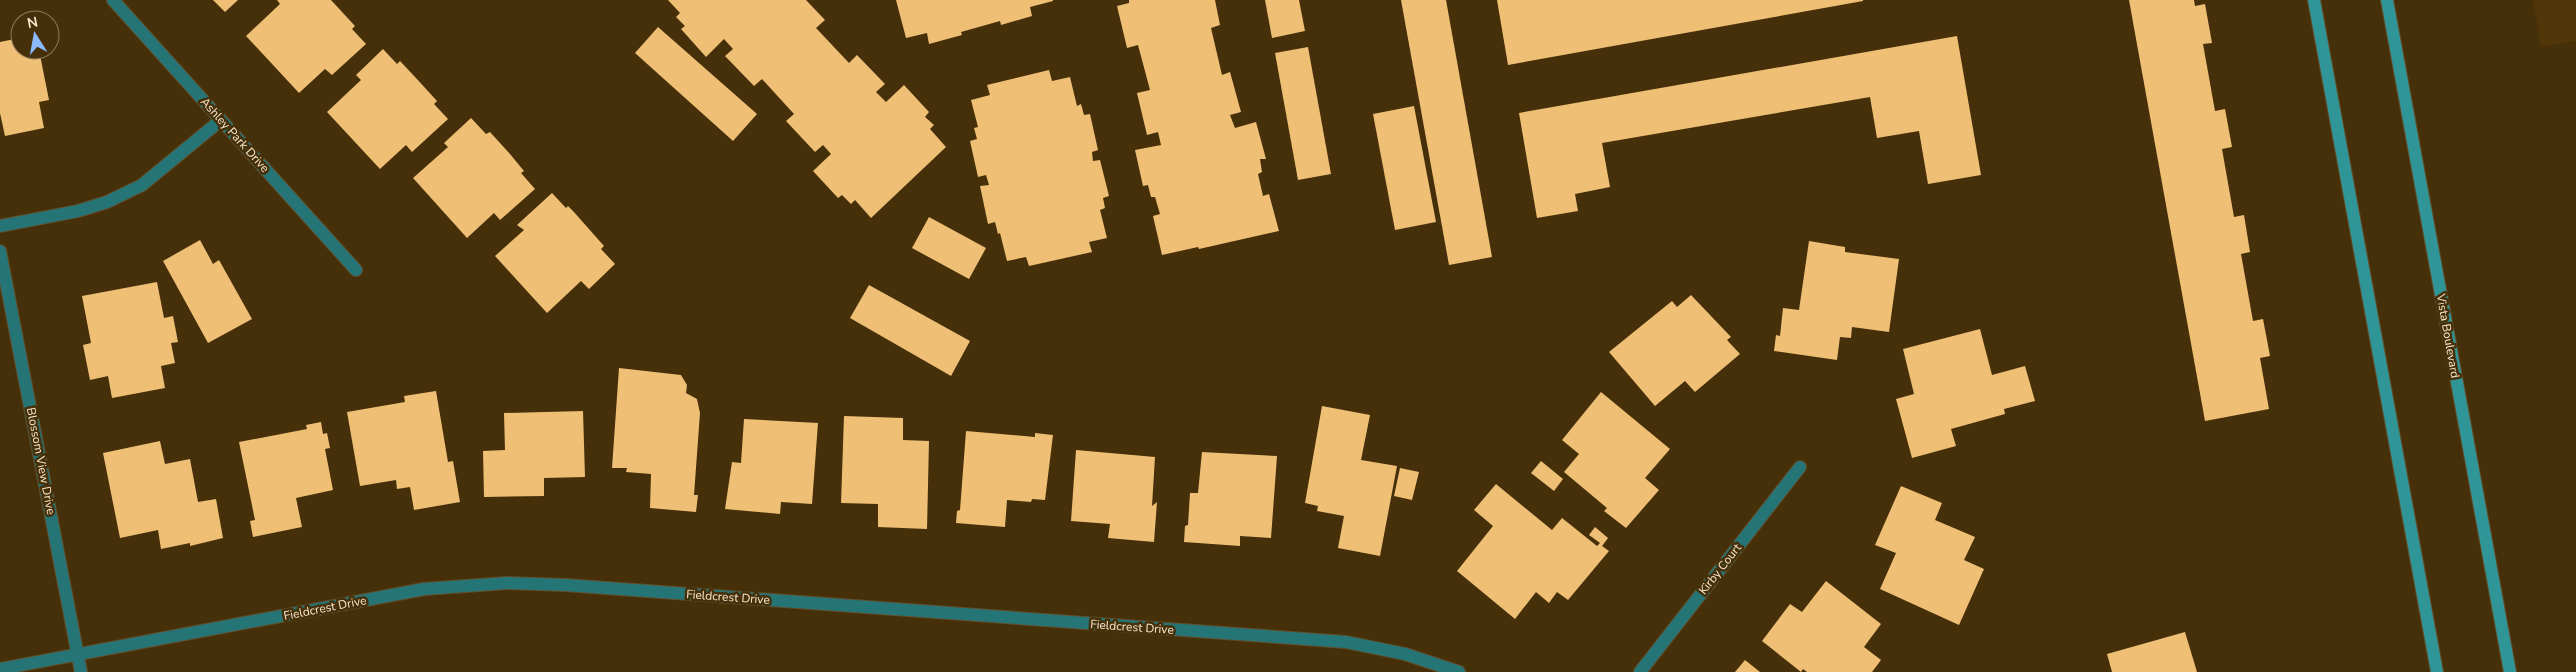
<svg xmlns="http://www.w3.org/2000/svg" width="2576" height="672" viewBox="0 0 2576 672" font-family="'Nunito Sans',sans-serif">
	<rect width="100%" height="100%" fill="#46300a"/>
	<!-- built -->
	<path fill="#503608" d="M 2533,0 L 2576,0 L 2576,41 L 2541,47 Z"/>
	<!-- building -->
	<g fill="#efbf76">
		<path d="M 213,0 L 238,0 L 225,12 Z"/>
		<path d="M 277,0 L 331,0 L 355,26 L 352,29 L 366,44 L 332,75 L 325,69 L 299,93 L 246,36 L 280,4 Z"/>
		<path d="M 668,0 L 806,0 L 825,20 L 816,28 L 849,63 L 857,55 L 885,84 L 876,92 L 886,102 L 904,85 L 929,112 L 925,117 L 934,125 L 930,129 L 946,147 L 871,218 L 855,200 L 851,204 L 842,195 L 838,198 L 813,171 L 831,154 L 823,145 L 815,152 L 786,121 L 794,114 L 762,79 L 754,86 L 725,56 L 733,49 L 724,39 L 706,57 L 681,29 L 685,26 L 676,17 L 680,13 Z"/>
		<path d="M 896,0 L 1053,0 L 1053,1 L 1030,7 L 1032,16 L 1001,25 L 1000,21 L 961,32 L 962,35 L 929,44 L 927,33 L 906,38 Z"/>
		<path d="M 1129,0 L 1215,0 L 1220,25 L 1211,28 L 1222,75 L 1230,72 L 1241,112 L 1230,115 L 1235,128 L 1256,122 L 1266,159 L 1260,159 L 1262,172 L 1258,174 L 1263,196 L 1269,194 L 1279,231 L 1199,249 L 1198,247 L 1162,255 L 1153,216 L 1160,214 L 1155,197 L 1151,197 L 1148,185 L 1143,186 L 1135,150 L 1161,145 L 1158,132 L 1147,135 L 1137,93 L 1150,90 L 1138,45 L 1127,48 L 1117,6 L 1129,3 Z"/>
		<path d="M 1265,0 L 1299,0 L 1305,31 L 1272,38 Z"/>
		<path d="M 1401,0 L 1446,0 L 1492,257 L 1449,265 Z"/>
		<path d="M 1497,0 L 1863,0 L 1863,1 L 1508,65 Z"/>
		<path d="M 2129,0 L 2194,0 L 2195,6 L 2205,4 L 2212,43 L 2203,44 L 2215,111 L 2225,109 L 2232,147 L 2222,149 L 2234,217 L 2244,215 L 2250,252 L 2241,254 L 2253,321 L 2263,319 L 2270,356 L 2260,358 L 2269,409 L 2205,421 Z"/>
		<path d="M 658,27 L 757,114 L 733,141 L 635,53 Z"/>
		<path d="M 1957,36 L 1981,175 L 1928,184 L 1919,131 L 1877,138 L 1870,97 L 1602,143 L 1610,187 L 1575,194 L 1578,211 L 1537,218 L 1519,113 Z"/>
		<path d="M 20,38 L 20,50 L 39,50 L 49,100 L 39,102 L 44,128 L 5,136 L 0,113 L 0,42 Z"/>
		<path d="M 1308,47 L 1331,174 L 1298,180 L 1275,53 Z"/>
		<path d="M 383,49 L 397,64 L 400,61 L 416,78 L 437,101 L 434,104 L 448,119 L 412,152 L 406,145 L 380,169 L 327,112 L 361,80 L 356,75 Z"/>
		<path d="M 1049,70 L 1052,81 L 1070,77 L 1077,106 L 1081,104 L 1084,115 L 1090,114 L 1098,150 L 1092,152 L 1093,161 L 1100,160 L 1109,196 L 1103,198 L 1105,208 L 1100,210 L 1107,238 L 1089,242 L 1092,252 L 1029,266 L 1026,257 L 1007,261 L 1000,233 L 998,234 L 995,222 L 988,224 L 980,186 L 989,185 L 986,175 L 978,177 L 970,141 L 977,139 L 974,128 L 978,127 L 971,100 L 990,95 L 987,85 Z"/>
		<path d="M 1414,106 L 1436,222 L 1395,230 L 1373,114 Z"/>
		<path d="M 471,118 L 486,134 L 490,132 L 510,154 L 524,171 L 521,173 L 535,189 L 500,220 L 494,213 L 467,238 L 413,178 L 448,147 L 444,143 Z"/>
		<path d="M 552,193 L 566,208 L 568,206 L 573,211 L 604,246 L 601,249 L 615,264 L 589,289 L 581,281 L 547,313 L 495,256 L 524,230 L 517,225 Z"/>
		<path d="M 929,217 L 986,248 L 969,279 L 912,248 Z"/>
		<path d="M 200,240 L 213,264 L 219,260 L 252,319 L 208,343 L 163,261 Z"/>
		<path d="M 1809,241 L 1845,247 L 1845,252 L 1899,259 L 1889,332 L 1852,327 L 1851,338 L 1840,337 L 1837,360 L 1774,351 L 1776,335 L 1780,336 L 1783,308 L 1799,310 Z"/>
		<path d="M 157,282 L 164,318 L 173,316 L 178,342 L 171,343 L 175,363 L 161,366 L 165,388 L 112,398 L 108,376 L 90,380 L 83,345 L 91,343 L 82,296 Z"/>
		<path d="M 869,285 L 970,341 L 951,376 L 850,318 Z"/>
		<path d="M 1691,295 L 1731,337 L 1727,340 L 1740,354 L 1695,392 L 1685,381 L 1655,406 L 1609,352 L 1672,301 L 1677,307 Z"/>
		<path d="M 1980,329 L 1992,375 L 2025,366 L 2035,401 L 2004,409 L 2005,414 L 1951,429 L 1956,446 L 1912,458 L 1896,399 L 1914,394 L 1903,349 Z"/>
		<path d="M 619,368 L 681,375 L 687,385 L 686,393 L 697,399 L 700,413 L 694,495 L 698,495 L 696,512 L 650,508 L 651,474 L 626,472 L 627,468 L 612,468 Z"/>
		<path d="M 436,391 L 448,462 L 453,461 L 460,502 L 414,510 L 410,487 L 397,489 L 396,480 L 360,486 L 347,412 L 405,402 L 404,396 Z"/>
		<path d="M 1601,392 L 1670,449 L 1645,478 L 1659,490 L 1626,528 L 1604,511 L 1607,508 L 1564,472 L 1579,454 L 1562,440 Z"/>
		<path d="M 1322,406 L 1370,415 L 1361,460 L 1397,466 L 1380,556 L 1338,548 L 1344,516 L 1317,511 L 1318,506 L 1305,503 Z"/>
		<path d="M 583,411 L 585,477 L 544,478 L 544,496 L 484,497 L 483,451 L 505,450 L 504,413 Z"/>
		<path d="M 844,416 L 903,418 L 903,440 L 929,441 L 927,529 L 878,527 L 878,504 L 841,503 Z"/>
		<path d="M 744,419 L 818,423 L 812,504 L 781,502 L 780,514 L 725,509 L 732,462 L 741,463 Z"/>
		<path d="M 321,422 L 323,434 L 327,433 L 330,448 L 325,449 L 333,490 L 296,498 L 302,527 L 253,537 L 250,521 L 255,520 L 239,442 L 307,429 L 306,425 Z"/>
		<path d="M 966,431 L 1035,437 L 1035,433 L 1053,435 L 1045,500 L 1032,499 L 1031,502 L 1007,500 L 1005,527 L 956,523 L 957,511 L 960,510 Z"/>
		<path d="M 160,441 L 165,464 L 190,459 L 198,502 L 216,499 L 223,538 L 190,546 L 190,543 L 161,549 L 158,530 L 120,538 L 103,453 Z"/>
		<path d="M 1076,450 L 1155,457 L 1152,506 L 1157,502 L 1154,542 L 1108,538 L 1110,524 L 1071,521 Z"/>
		<path d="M 1202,452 L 1277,456 L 1271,538 L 1240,536 L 1240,546 L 1184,542 L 1185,526 L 1188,525 L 1190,493 L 1198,493 Z"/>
		<path d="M 1541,461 L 1563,479 L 1554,491 L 1531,473 Z"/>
		<path d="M 1400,468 L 1419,472 L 1412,500 L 1394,496 Z"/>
		<path d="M 1496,484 L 1552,530 L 1562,518 L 1597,546 L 1600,543 L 1589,535 L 1595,527 L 1608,538 L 1602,546 L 1609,551 L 1568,600 L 1557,592 L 1549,603 L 1536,592 L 1515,619 L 1457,571 L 1493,526 L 1474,510 Z"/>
		<path d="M 1901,486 L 1942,503 L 1935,520 L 1975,537 L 1964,560 L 1984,569 L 1959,625 L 1880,589 L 1896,553 L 1875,545 Z"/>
		<path d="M 1826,581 L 1881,624 L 1864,647 L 1881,660 L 1872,672 L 1807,672 L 1803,669 L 1801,672 L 1762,641 L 1790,604 L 1802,612 Z"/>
		<path d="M 2185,632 L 2197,672 L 2112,672 L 2107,654 Z"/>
		<path d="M 1745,660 L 1760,672 L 1735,672 Z"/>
	</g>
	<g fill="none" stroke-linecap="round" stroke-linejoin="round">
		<defs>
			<g id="minor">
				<path d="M 113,0 L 356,270"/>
				<path d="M 0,226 L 78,211 L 107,202 L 142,185 L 221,120"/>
				<path d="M 0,251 L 81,672"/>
				<path d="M 0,669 L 424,589 L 507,583 L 565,585 L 1346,642 L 1405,654 L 1459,672"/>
				<path d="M 1640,672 L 1800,467"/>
			</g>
			<g id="secondary">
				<path d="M 2314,0 L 2437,672"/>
				<path d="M 2387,0 L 2510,672"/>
			</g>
		</defs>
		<!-- minor casing -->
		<use href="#minor" stroke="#634d2a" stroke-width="14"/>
		<!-- secondary casing -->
		<use href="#secondary" stroke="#634d2a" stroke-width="14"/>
		<!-- minor -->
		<use href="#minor" stroke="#267576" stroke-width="12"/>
		<!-- secondary -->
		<use href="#secondary" stroke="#2f9596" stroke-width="12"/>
	</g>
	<g text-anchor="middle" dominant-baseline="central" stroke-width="5" stroke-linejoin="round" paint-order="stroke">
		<!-- street labels -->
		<g font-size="12" fill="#f9e8cf" stroke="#46300a">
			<text transform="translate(235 135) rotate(48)">Ashley Park Drive</text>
			<text transform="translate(2448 336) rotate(80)">Vista Boulevard</text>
			<text transform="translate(41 461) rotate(79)">Blossom View Drive</text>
			<text transform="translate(1720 569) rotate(-52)">Kirby Court</text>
			<text transform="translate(728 597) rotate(4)">Fieldcrest Drive</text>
			<text transform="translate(325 608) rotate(-11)">Fieldcrest Drive</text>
			<text transform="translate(1132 627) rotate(4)">Fieldcrest Drive</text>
		</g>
	</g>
	<!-- north arrow -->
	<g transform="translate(35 35) rotate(349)"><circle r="24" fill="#46300a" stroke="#8e7a59"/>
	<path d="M0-4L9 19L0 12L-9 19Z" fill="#8abafc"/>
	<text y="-8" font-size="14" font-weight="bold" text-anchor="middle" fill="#f9e8cf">N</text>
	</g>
</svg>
